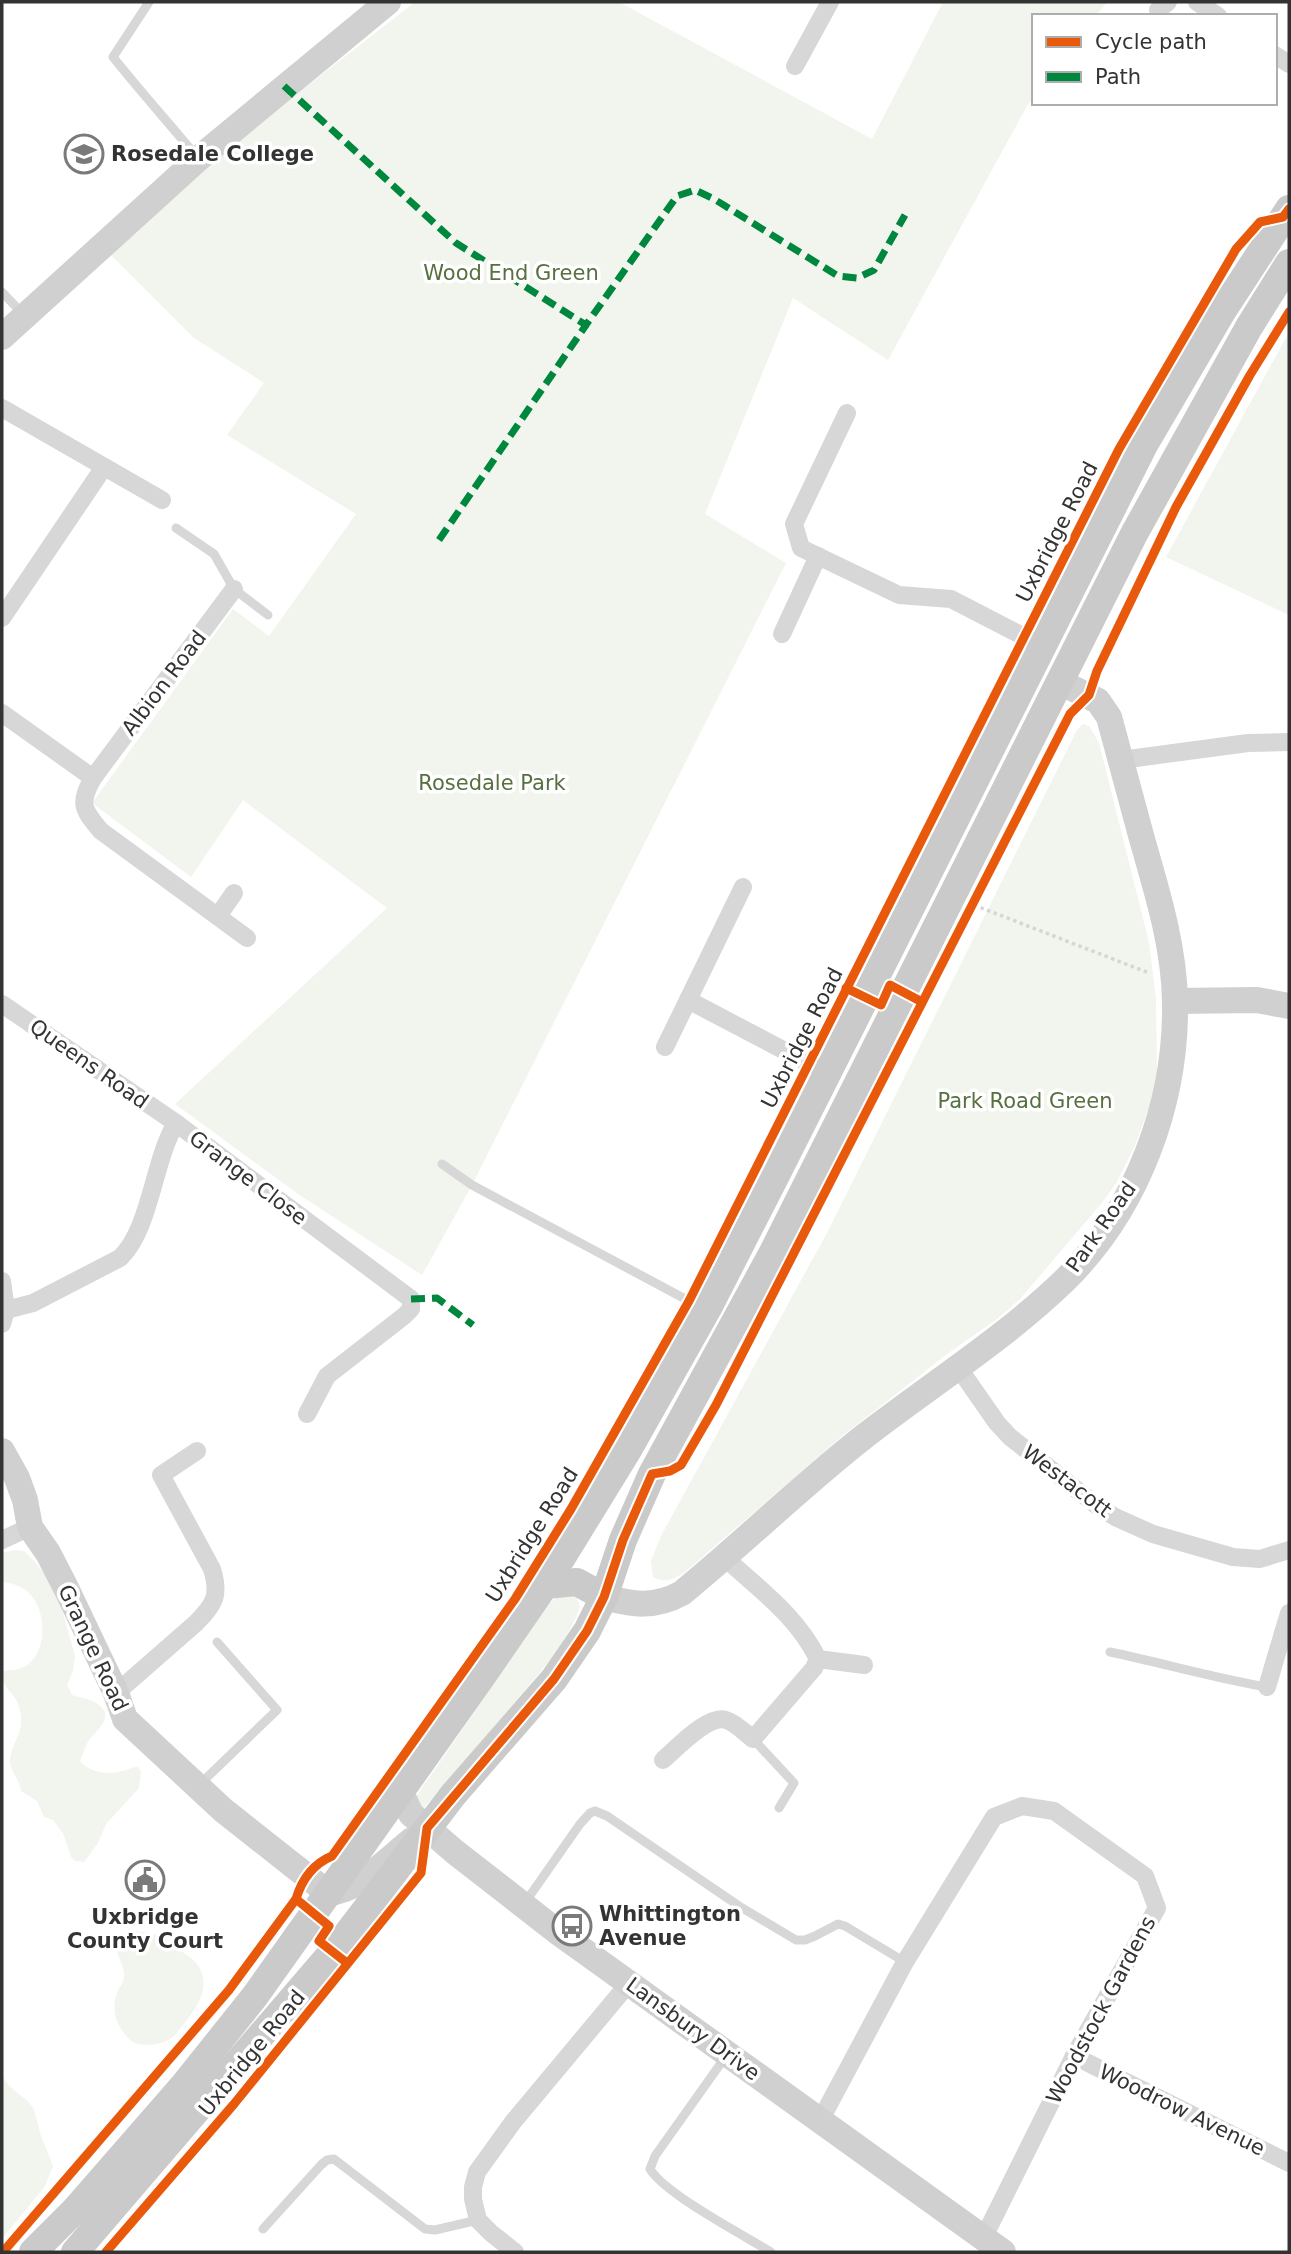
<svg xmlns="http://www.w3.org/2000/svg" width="1291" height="2254" viewBox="0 0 1291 2254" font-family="'DejaVu Sans',sans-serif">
	<rect width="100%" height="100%" fill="#fff"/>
	<!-- green -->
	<g fill="#f1f5ed">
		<path d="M 415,2 L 619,2 L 872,139 L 943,2 L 1107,2 L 1096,16 L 1034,16 L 1034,97 L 1027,106 L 888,360 L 793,298 L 705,514 L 786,563 L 472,1185 L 422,1275 L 298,1194 L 175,1104 L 387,908 L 243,800 L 191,877 L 92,803 L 233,609 L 269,636 L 356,514 L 227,435 L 264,383 L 194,338 L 102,246 Z"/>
		<path d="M 1289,332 L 1289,615 L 1166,557 Z"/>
		<path d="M 1083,724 L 1089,726 L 1099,743 L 1149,942 L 1156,999 L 1157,1073 L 1149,1107 L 1135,1145 L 1117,1182 L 1101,1204 L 1020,1299 L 997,1319 L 947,1354 L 841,1437 L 685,1572 C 673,1579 666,1584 653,1577 L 651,1561 L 661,1536 L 828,1231 L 1077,730 Z"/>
		<path d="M 14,1550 L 24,1551 L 35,1562 L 50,1581 L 60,1602 L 75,1656 L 73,1671 L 67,1685 L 72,1695 C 79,1698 86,1698 93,1701 C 118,1715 99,1727 89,1740 C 85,1746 83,1754 80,1761 C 90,1773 107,1775 122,1771 C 128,1770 131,1767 138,1767 L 141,1771 L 139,1788 L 106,1824 L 98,1843 L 84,1862 L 75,1861 L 71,1857 L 63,1833 L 53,1820 L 44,1817 L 37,1801 L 21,1791 C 20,1780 9,1770 10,1759 C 12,1741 25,1734 20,1710 C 16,1691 2,1691 2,1671 C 11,1670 22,1670 29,1664 C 48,1647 46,1608 28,1592 C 20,1585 11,1583 2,1582 L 2,1553 Z"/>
		<path d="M 560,1594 L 576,1596 L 580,1606 C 570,1641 533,1680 510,1708 C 482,1742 454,1778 422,1809 L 414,1801 L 417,1795 L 550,1603 Z"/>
		<path d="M 129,1931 C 153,1931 166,1937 184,1953 C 188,1956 193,1959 196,1963 C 217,1989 189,2017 174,2036 C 163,2045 147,2047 134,2043 C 118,2030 110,2013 117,1993 C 119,1988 123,1983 124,1978 C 126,1959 100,1939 129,1931 Z"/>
		<path d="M 2,2076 L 10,2087 L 29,2102 L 34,2110 L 41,2136 L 53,2166 L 45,2186 L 2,2239 Z"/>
	</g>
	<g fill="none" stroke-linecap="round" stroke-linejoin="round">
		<!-- path -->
		<path stroke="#d6d6d6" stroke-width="3.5" stroke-dasharray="3.5 3.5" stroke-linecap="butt" d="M 974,905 L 1149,973"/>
		<!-- lane -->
		<g stroke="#d7d7d7" stroke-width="9">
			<path d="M 149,2 L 113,57 C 140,91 169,123 197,157"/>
			<path d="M 2,292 L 23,314"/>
			<path d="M 176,528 L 214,554 L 234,589 L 268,615"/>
			<path d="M 442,1164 L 472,1185 L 689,1301 L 706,1307"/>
			<path d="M 1110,1652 C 1163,1663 1214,1678 1267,1687"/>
			<path d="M 753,1739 L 794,1783 L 779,1808"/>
			<path d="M 199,1785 L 277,1710 L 217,1642"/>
			<path d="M 524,1904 L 580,1824 L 590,1813 L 595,1811 L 607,1816 L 739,1906 L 796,1940 L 805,1940 L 815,1936 L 838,1924 L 845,1926 L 905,1962"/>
			<path d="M 726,2056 L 655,2156 L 650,2169 C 665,2194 743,2235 771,2252"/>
			<path d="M 263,2229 L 321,2165 L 327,2160 L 334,2159 L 425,2229 L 435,2230 L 478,2220"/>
		</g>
		<!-- street -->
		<g stroke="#d7d7d7" stroke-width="18">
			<path d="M 1197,2 L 1218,16"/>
			<path d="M 1158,10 L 1168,2"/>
			<path d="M 1275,55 L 1289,64"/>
			<path d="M 795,66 L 830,2"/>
			<path d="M 2,408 L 162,500"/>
			<path d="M 847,413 L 794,524 L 801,548 L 899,595 L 951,599 L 1042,646"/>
			<path d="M 234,589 L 93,778 C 79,803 82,809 101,831 L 247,938"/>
			<path d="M 2,618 L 104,467"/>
			<path d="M 782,634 L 818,556"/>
			<path d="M 2,713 L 93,778"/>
			<path d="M 1121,760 L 1248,743 L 1289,742"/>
			<path d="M 743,887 L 688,1000 L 808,1063 L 828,1071"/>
			<path d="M 218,916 L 234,893"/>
			<path d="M 2,1004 L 176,1123 L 411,1299 L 411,1309 L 404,1316 L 327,1376 L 307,1414"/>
			<path d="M 665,1047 L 688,1000"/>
			<path d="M 2,1281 L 6,1310 L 2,1324"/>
			<path d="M 6,1310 L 33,1303 L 120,1258 C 151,1228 153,1161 176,1123"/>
			<path d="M 958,1367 L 997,1423 L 1010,1437 L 1096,1505 L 1115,1517 L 1153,1534 L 1233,1557 L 1260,1559 L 1289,1550"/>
			<path d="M 2,1540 L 30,1527"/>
			<path d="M 724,1557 C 759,1589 797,1616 818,1659 L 864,1665"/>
			<path d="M 1267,1687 L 1289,1613"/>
			<path d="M 116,1693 L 196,1623 C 215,1604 220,1595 212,1569 L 161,1475 L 197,1451"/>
			<path d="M 663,1760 C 676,1749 708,1714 726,1720 C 736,1723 745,1733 753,1739 L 814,1668 L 818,1659"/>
			<path d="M 1074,2056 L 1289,2163"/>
			<path d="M 820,2121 L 905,1962 L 994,1817 L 1022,1806 L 1054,1811 L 1145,1876 L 1157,1908 L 1074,2056 L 984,2237"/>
			<path d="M 515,2252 L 491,2233 L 478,2220 L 473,2199 L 473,2187 L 477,2172 L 513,2122 L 629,1983"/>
		</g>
		<!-- secondary -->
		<g stroke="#d0d0d0" stroke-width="26">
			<path d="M 2,337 L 198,159 L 388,2"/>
			<path d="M 1175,1001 L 1257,1000 L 1289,1006"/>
			<path d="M 2,1451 L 17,1478 L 25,1500 L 30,1527 L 48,1553 L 67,1590 L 116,1693 L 125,1719 L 223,1810 L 328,1893 C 359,1891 388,1859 412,1840"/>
			<path d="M 604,1597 C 633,1605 655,1608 682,1593 C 743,1543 799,1488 861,1439 C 929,1386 1003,1340 1065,1280 C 1138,1208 1177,1102 1175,1001 C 1174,945 1157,892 1142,839 C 1131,799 1120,758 1109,717 L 1098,701 L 1060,682"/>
			<path d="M 402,1789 L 403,1797 L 411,1814 L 455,1852 L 559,1933 L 1003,2252"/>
		</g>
		<!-- primary -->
		<g stroke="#cacaca" stroke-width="28">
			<path d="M 545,1585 L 577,1582 L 604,1597"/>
			<path d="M 33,2252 L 75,2210 L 184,2085 L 255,1996 L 481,1678 L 545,1585 L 628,1450 L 708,1308 L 774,1179 L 1144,445 L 1223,310 L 1289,209"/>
			<path d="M 75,2252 L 341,1942 L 453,1795 L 554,1679 L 587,1631 L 604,1597 L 623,1540 L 652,1474 L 772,1254 L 1134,534 L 1249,327 L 1289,263"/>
		</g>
		<!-- quiet -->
		<g stroke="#00873e" stroke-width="7" stroke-dasharray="14 7" stroke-linecap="butt">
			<path d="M 284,86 L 456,243 L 586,325 L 677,196 L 695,190 L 714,199 L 838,276 L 857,278 L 874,270 L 905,215"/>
			<path d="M 439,540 L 586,325"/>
			<path d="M 411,1299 L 437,1298 L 473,1325"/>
		</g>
		<defs>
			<g id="cycleway">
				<path d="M 846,988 L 881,1005 L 890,985 L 922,1002"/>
				<path d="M 296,1899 L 329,1926 L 319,1941 L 347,1963"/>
				<path d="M 3,2252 L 229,1990 L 296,1899 C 302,1879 313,1864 332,1856 L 515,1599 L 571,1509 L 689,1301 L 1119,449 L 1236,249 L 1260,222 L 1283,217 L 1289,209"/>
				<path d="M 106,2252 L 234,2104 L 421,1873 L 427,1828 L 554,1679 L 587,1631 L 604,1597 L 623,1540 L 652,1474 L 670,1471 L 681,1465 L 716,1405 L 1070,714 L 1089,695 L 1097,671 L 1176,507 L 1250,375 L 1289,312"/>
			</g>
		</defs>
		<!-- cycleway casing -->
		<use href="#cycleway" stroke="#fff" stroke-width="13"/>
		<!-- cycleway -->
		<use href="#cycleway" stroke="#e8590c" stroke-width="9"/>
	</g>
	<!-- icons -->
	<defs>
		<symbol id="school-ring" viewBox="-11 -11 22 22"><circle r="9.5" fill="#fff" stroke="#7a7a7a" stroke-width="1.5"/><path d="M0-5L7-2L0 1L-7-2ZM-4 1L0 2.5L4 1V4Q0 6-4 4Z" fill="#7a7a7a"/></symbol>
		<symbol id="civic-ring" viewBox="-11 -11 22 22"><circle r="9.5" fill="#fff" stroke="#7a7a7a" stroke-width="1.5"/><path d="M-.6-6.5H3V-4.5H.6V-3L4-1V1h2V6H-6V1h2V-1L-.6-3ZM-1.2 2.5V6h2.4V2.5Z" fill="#7a7a7a"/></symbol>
		<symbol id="bus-ring" viewBox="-11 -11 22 22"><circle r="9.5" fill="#fff" stroke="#7a7a7a" stroke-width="1.5"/><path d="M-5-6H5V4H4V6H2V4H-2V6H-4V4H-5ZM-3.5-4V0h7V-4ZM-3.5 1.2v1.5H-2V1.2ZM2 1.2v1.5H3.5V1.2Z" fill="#7a7a7a"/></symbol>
	</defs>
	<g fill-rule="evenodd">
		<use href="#school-ring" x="62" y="132" width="44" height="44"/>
		<use href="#civic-ring" x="123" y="1858" width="44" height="44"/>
		<use href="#bus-ring" x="550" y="1904" width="44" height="44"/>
	</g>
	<g text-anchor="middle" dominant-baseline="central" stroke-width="7" stroke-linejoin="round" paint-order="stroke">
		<!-- poi labels -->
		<g font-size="21" font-weight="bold" fill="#333" stroke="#fff" text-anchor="start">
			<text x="111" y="154">Rosedale College</text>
			<text x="599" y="1914">Whittington<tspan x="599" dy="24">Avenue</tspan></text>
			<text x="145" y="1917" text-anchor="middle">Uxbridge<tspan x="145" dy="24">County Court</tspan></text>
		</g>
		<!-- park labels -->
		<g font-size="21" fill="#56703f" stroke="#fff">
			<text x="511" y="273">Wood End Green</text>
			<text x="492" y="783">Rosedale Park</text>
			<text x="1025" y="1101">Park Road Green</text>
		</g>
		<!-- street labels -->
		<g font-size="21" fill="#333" stroke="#fff">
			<text transform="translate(1057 532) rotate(-63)">Uxbridge Road</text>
			<text transform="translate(164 683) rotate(-53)">Albion Road</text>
			<text transform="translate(802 1038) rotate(-63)">Uxbridge Road</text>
			<text transform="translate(89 1064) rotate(35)">Queens Road</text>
			<text transform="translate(248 1178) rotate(37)">Grange Close</text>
			<text transform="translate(1101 1227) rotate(-55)">Park Road</text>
			<text transform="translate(1067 1481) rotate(37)">Westacott</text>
			<text transform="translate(532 1535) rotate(-58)">Uxbridge Road</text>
			<text transform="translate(93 1648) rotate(65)">Grange Road</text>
			<text transform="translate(1101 2010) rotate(-62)">Woodstock Gardens</text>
			<text transform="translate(693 2029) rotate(36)">Lansbury Drive</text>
			<text transform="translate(252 2053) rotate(-51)">Uxbridge Road</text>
			<text transform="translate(1182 2110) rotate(26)">Woodrow Avenue</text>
		</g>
	</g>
	<!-- border -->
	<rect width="1291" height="2254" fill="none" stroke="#333333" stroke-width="7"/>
	<!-- legend -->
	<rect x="1032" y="14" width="245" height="91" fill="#ffffff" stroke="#adadad" stroke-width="2"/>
	<rect x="1046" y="37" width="35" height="10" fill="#e8590c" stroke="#adadad" stroke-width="2"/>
	<text x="1095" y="49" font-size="21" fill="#333333">Cycle path</text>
	<rect x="1046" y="72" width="35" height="10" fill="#00873e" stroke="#adadad" stroke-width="2"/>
	<text x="1095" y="84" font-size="21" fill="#333333">Path</text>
</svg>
